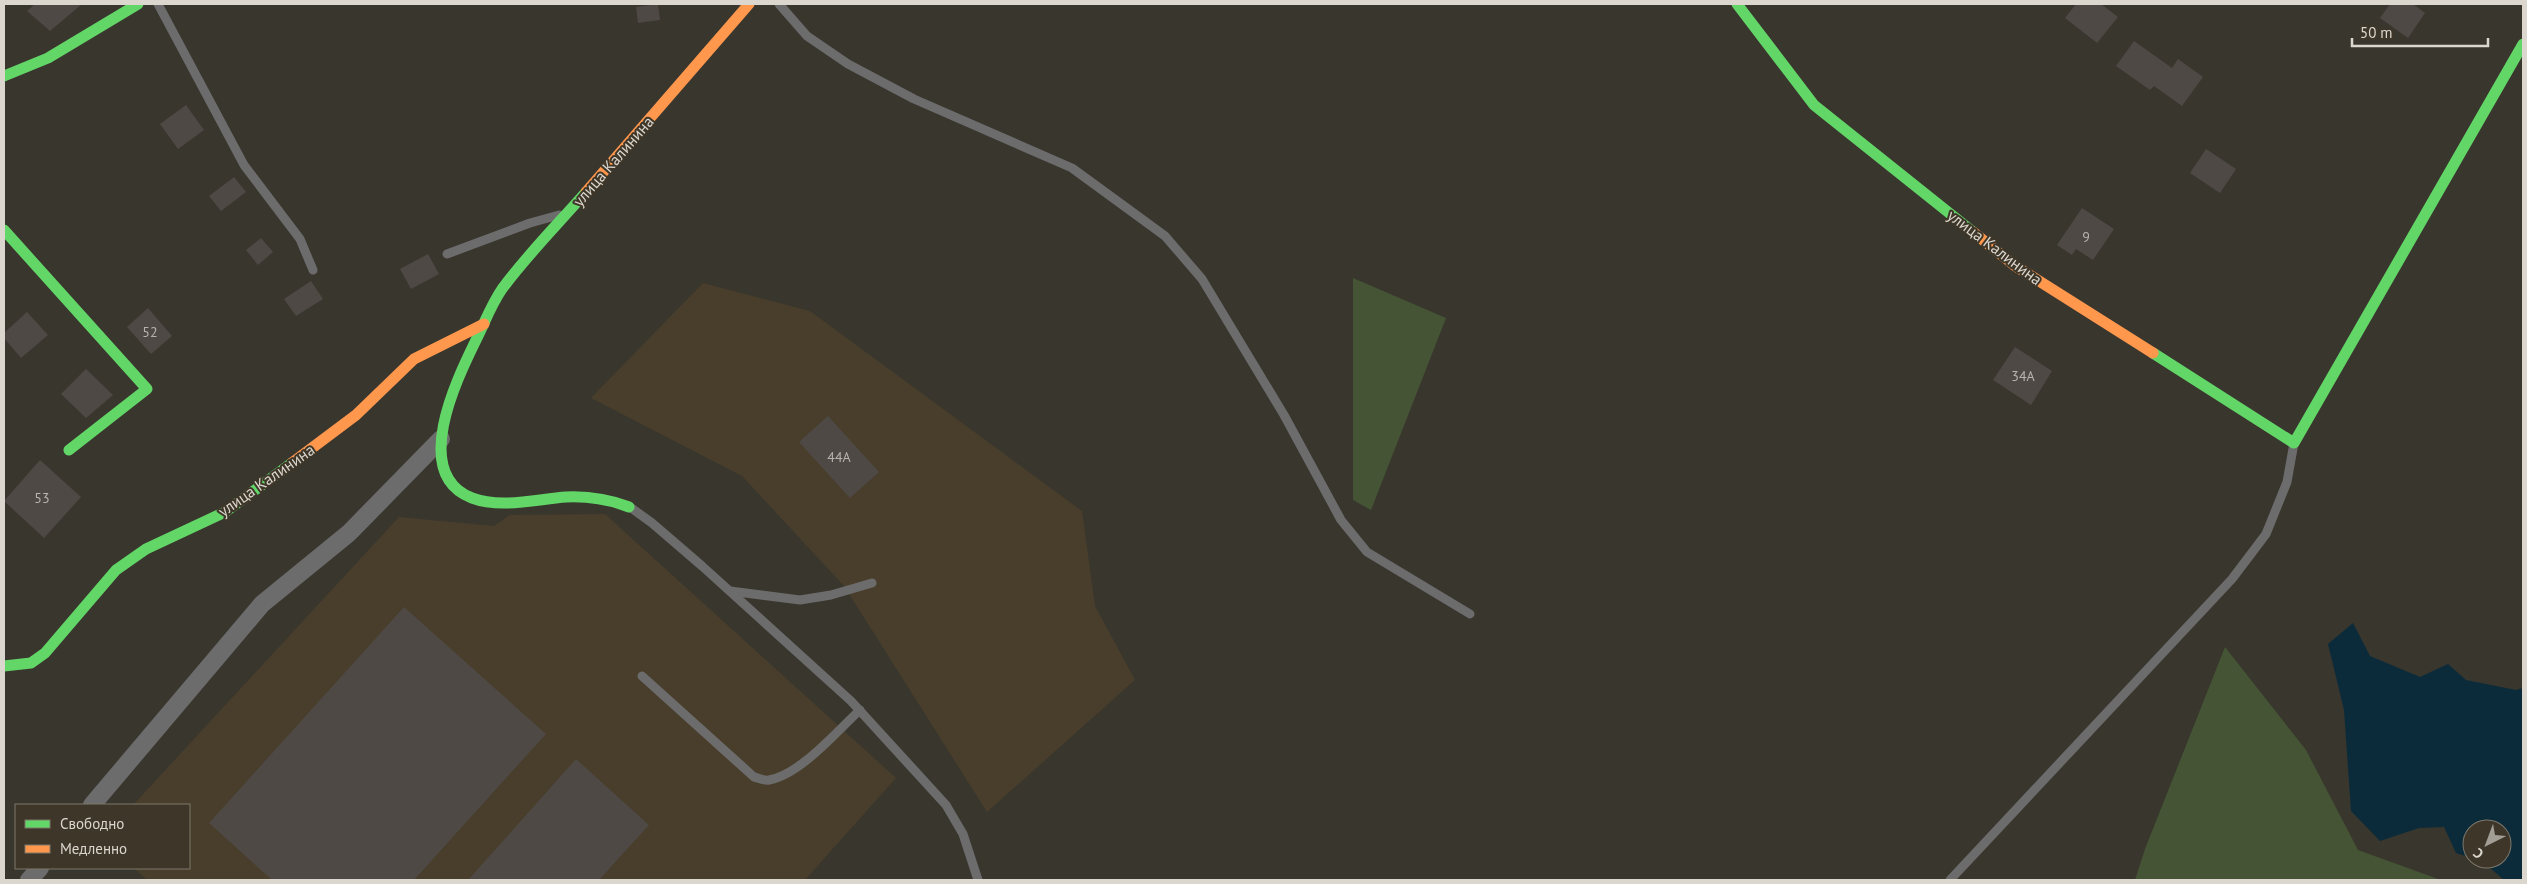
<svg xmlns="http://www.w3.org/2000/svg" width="2527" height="884" viewBox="0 0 2527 884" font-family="'PT Sans',sans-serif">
	<rect width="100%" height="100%" fill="#39362e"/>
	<!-- built -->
	<g fill="#483e2b">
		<path d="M 703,283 L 810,311 L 1082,511 L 1095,606 L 1135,680 L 987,812 L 844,586 L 742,476 L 591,398 Z"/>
		<path d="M 605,514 L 896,778 L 805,880 L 147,880 L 134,868 L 189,868 L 189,805 L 133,805 L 399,517 L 494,526 L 510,515 Z"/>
	</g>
	<!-- green -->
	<g fill="#455434">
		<path d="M 1353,278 L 1446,318 L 1371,510 L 1353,500 Z"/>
		<path d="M 2225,647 L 2306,750 L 2358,850 L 2441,880 L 2135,880 L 2145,849 Z"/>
	</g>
	<!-- water -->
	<path fill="#0b2b3a" d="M 2353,623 L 2370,656 L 2420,677 L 2448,664 L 2466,680 L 2516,690 L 2523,688 L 2523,880 L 2504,880 L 2482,861 L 2476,859 L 2502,859 L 2502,829 L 2472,829 L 2472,858 L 2456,853 L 2444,827 L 2419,828 L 2380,841 L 2351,811 L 2344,710 L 2328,644 Z"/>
	<!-- building -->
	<g fill="#4e4945">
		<path d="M 35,4 L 82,4 L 50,31 L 27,11 Z"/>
		<path d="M 658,4 L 660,20 L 638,23 L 636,7 Z"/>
		<path d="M 2076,4 L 2101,4 L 2118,17 L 2097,43 L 2065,18 Z"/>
		<path d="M 2390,4 L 2413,4 L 2425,13 L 2408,38 L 2380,18 Z"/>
		<path d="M 2134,41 L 2172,68 L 2178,59 L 2203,77 L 2182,106 L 2154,86 L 2150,90 L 2116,66 Z"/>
		<path d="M 186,105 L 204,130 L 178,149 L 160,124 Z"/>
		<path d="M 2206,149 L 2236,169 L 2220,193 L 2190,173 Z"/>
		<path d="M 234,177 L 246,192 L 221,211 L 209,196 Z"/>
		<path d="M 2082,208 L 2114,229 L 2093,260 L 2076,249 L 2072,255 L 2057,245 Z"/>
		<path d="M 261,238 L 273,252 L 258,265 L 246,250 Z"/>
		<path d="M 428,254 L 439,274 L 411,289 L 400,269 Z"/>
		<path d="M 311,281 L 323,299 L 296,316 L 284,299 Z"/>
		<path d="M 148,308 L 172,336 L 151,354 L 127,327 Z"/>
		<path d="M 27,312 L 48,335 L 21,358 L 4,338 L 4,333 Z"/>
		<path d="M 2015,347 L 2052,371 L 2031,405 L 1993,380 Z"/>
		<path d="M 86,369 L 113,395 L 86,418 L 61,394 Z"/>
		<path d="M 828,416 L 879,472 L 850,498 L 799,442 Z"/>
		<path d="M 40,460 L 81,497 L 44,538 L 4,501 Z"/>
		<path d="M 404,607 L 546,734 L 414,880 L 272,880 L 209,823 Z"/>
		<path d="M 576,759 L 649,825 L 599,880 L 468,880 Z"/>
	</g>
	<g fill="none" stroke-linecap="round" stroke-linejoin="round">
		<!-- lane -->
		<g stroke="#6d6c6d" stroke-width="9">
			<path d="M 158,4 L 244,165 L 300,239 L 313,270"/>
			<path d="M 779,4 L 807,36 L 848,64 L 914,99 L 1072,168 L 1165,236 L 1202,279 L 1284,415 L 1341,520 L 1367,552 L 1470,614"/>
			<path d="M 447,254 L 530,223 L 559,215"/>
			<path d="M 630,507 L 652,523 L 702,566 L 851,701 L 946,805 L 963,834 L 978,880"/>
			<path d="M 730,591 L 800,600 L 831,595 L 872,583"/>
			<path d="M 642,676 L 754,777 C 759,778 764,781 769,780 C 800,775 837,731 860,710"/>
			<path d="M 1950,880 L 2232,579 L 2266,534 L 2287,482 L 2294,443"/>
		</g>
		<!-- street -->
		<g stroke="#6d6c6d" stroke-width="18">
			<path d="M 92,805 L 262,604 L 349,533 L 441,439"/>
			<path d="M 29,880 L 40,868"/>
		</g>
		<!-- fast -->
		<g stroke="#63d668" stroke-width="11">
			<path d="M 1737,4 L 1814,105 L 1973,232"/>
			<path d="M 4,76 L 48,58 L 138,4"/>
			<path d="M 586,192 C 558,224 527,255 502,289 C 491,305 485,322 476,340 C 457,379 410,474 472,498 C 501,509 537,499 566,497 C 588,496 608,499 629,507"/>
			<path d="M 4,230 L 147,389 L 69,450"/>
			<path d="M 2153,353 L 2294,443 L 2523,44"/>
			<path d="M 4,666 L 31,663 L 45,653 L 116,570 L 146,549 L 225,512 L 292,463"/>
		</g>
		<!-- slow -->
		<g stroke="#ff974d" stroke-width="11">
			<path d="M 586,192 L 749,4"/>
			<path d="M 1973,232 L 2014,265 L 2153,353"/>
			<path d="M 292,463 L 356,415 L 414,359 L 484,324"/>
		</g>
	</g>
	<g text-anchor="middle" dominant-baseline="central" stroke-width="4" stroke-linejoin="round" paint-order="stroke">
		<!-- number labels -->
		<g font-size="14" fill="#b8b3ac">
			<text x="2086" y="237">9</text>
			<text x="150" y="332">52</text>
			<text x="2023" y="376">34А</text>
			<text x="839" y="457">44А</text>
			<text x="42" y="498">53</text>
		</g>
		<!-- street labels -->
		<g font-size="16" fill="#dbd6ce" stroke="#3e3729">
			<text transform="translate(613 161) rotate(-49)">улица Калинина</text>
			<text transform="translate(1995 247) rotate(37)">улица Калинина</text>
			<text transform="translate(266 480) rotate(-35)">улица Калинина</text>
		</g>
	</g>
	<!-- border -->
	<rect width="2527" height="884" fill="none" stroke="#dbd6ce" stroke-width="10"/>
	<!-- legend -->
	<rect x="15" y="804" width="175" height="65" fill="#3e3729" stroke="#7d776b"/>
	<rect x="25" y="820" width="25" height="8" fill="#63d668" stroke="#7d776b"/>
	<text x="60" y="829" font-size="15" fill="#dbd6ce">Свободно</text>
	<rect x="25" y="845" width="25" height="8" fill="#ff974d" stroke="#7d776b"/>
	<text x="60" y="854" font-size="15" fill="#dbd6ce">Медленно</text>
	<!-- north arrow -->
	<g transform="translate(2487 844) rotate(222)"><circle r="24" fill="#3e3729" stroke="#7d776b"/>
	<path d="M0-4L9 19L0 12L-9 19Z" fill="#a29e96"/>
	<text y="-8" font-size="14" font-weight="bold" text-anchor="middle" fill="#dbd6ce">С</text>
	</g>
	<!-- scale -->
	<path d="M2352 38v8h136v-8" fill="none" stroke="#dbd6ce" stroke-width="2.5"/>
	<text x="2360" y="38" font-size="15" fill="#dbd6ce" stroke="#3e3729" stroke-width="4" paint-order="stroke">50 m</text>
</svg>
